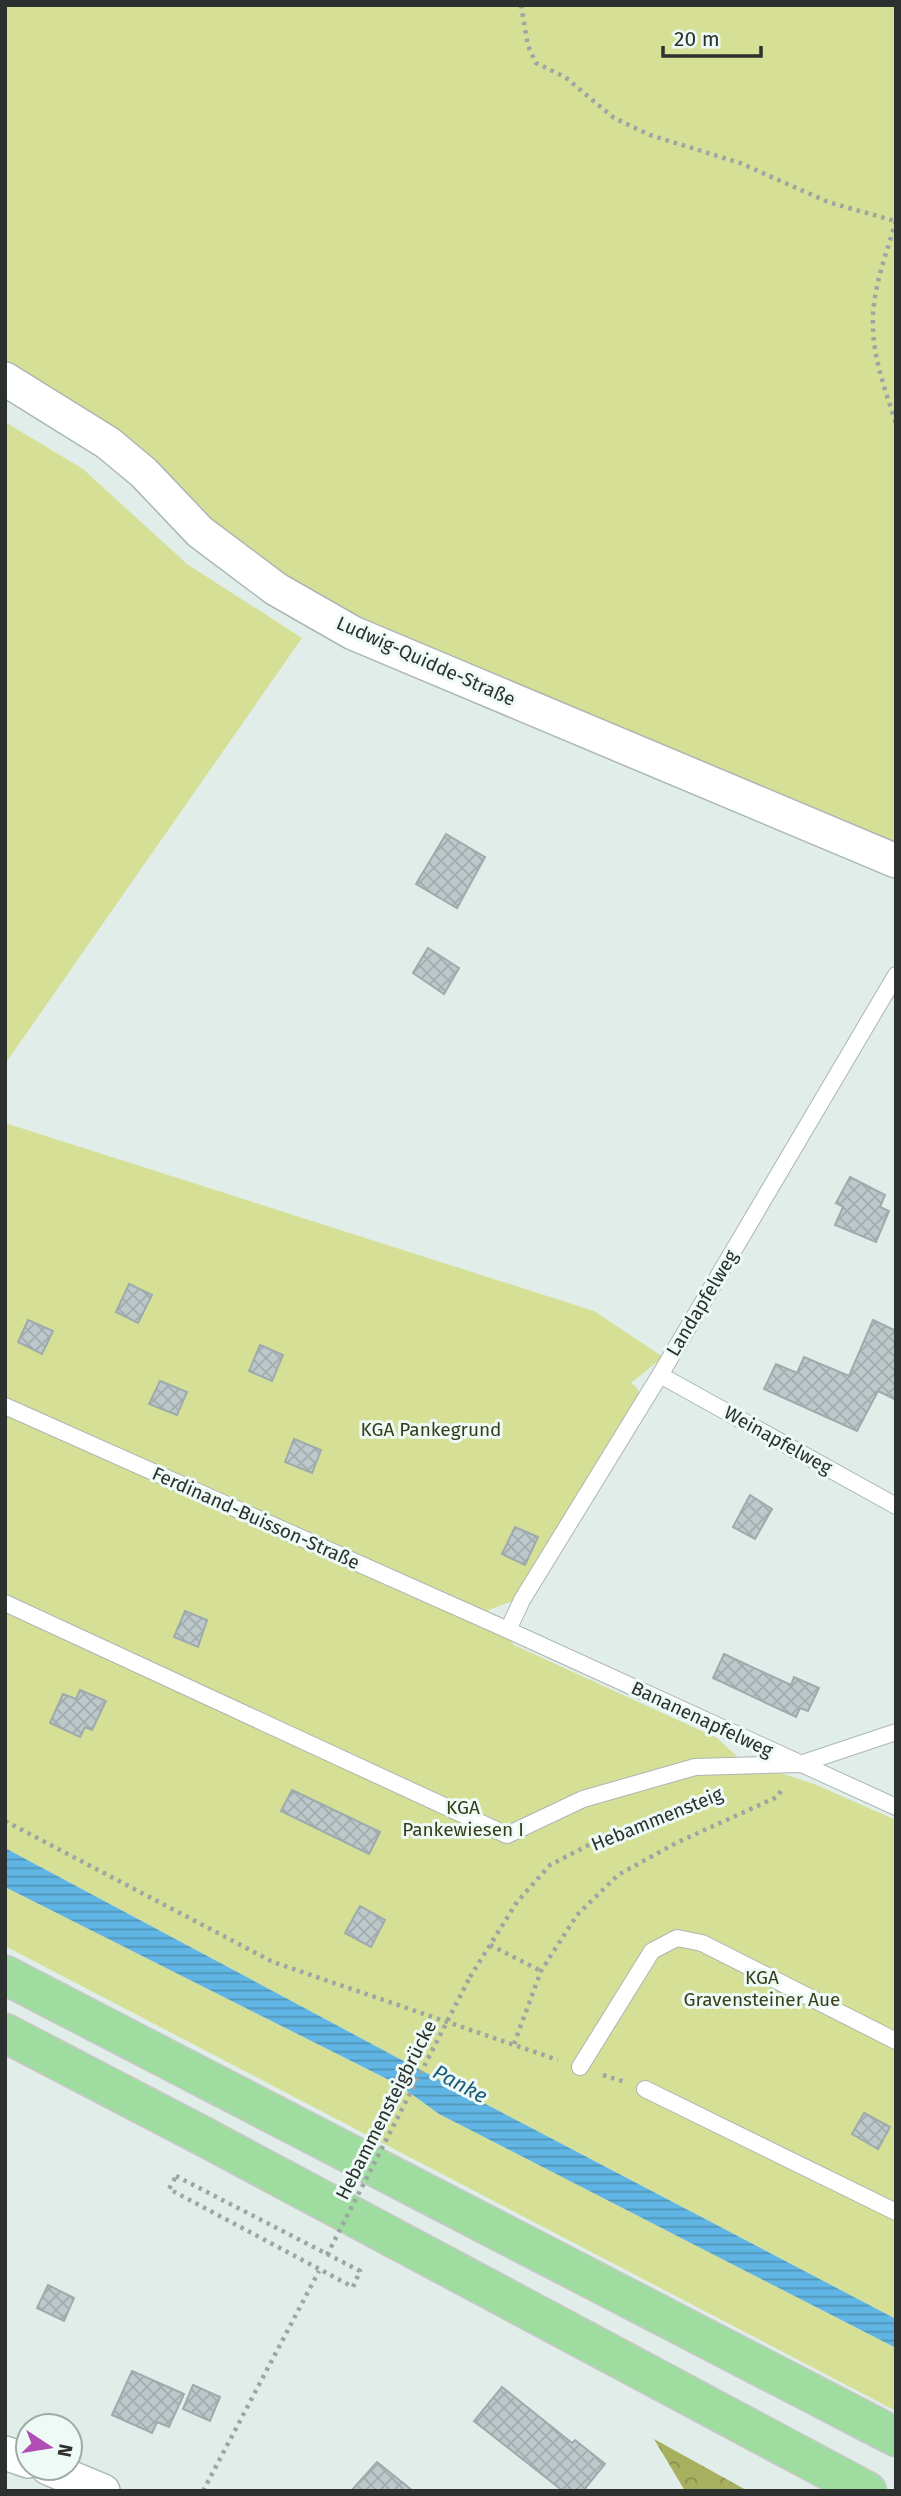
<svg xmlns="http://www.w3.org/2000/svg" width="901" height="2496" viewBox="0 0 901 2496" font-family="'Fira Sans',sans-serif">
	<defs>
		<pattern id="forest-crowns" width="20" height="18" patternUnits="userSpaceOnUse" patternTransform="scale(1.75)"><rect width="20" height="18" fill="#a7b05e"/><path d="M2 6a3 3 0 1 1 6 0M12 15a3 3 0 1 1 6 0" fill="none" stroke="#88904e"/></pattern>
		<pattern id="water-rules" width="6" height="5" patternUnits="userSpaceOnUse" patternTransform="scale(1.75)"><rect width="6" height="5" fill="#61b5e4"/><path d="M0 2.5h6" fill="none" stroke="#5094b9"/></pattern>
		<pattern id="building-cross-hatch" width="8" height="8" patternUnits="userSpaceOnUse" patternTransform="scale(1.75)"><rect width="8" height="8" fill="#bcc8ca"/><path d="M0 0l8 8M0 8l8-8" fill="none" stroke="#a2acae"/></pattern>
	</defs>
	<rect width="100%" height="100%" fill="#e1ede9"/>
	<!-- green -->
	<g fill="#d5df96">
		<path d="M 5,5 L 896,5 L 896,845 L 358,625 L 303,590 L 223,529 L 120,431 L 5,360 Z"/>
		<path d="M 5,422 L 83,469 L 187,564 L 302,638 L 5,1064 Z"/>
		<path d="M 5,1123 L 594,1311 L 663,1357 L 631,1383 L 637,1388 L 640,1396 L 521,1598 L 488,1610 L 514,1645 L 717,1738 L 741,1760 L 814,1784 L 896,1820 L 896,2319 L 413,2066 L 5,1848 Z"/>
		<path d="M 5,1887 L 399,2085 L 439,2114 L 896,2348 L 896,2411 L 5,1946 Z"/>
	</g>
	<!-- forest -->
	<path fill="url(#forest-crowns)" d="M 654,2439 L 748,2491 L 685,2491 Z"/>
	<!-- water -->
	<path fill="url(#water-rules)" d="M 5,1848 L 413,2066 L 896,2319 L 896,2348 L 439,2114 L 399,2085 L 5,1887 Z"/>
	<!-- building -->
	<g fill="url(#building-cross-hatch)" stroke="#9eaaac" stroke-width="2">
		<path d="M 446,834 L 485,857 L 457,908 L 416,884 Z"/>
		<path d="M 428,948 L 459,968 L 444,994 L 413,973 Z"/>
		<path d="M 850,1177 L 885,1195 L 880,1207 L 889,1211 L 876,1242 L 835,1225 L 843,1207 L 836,1203 Z"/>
		<path d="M 129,1284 L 152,1295 L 138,1323 L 116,1312 Z"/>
		<path d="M 28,1320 L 53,1331 L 42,1354 L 18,1342 Z"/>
		<path d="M 873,1320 L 896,1331 L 896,1400 L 878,1391 L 857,1431 L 764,1389 L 776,1364 L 797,1373 L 804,1357 L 849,1376 Z"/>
		<path d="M 260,1345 L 283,1355 L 272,1381 L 249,1371 Z"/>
		<path d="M 160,1381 L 187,1392 L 177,1415 L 149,1404 Z"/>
		<path d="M 294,1439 L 321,1450 L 312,1473 L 285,1462 Z"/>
		<path d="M 750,1495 L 772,1509 L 755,1539 L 733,1527 Z"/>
		<path d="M 515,1527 L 538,1537 L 525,1565 L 502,1554 Z"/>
		<path d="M 185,1611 L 207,1620 L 198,1647 L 174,1637 Z"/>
		<path d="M 724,1654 L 791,1685 L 794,1677 L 819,1688 L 808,1711 L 800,1708 L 796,1717 L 713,1678 Z"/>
		<path d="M 80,1690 L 106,1701 L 92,1730 L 85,1727 L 80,1737 L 50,1723 L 63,1694 L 76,1699 Z"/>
		<path d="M 292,1790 L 380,1832 L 369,1854 L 281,1811 Z"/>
		<path d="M 360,1906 L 385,1920 L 371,1947 L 345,1933 Z"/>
		<path d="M 864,2113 L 890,2127 L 878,2149 L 852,2134 Z"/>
		<path d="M 48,2285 L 74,2298 L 64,2321 L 37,2308 Z"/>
		<path d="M 132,2371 L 184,2394 L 169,2427 L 157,2422 L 152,2433 L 112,2415 Z"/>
		<path d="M 193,2385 L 220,2397 L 210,2421 L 183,2409 Z"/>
		<path d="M 502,2387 L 572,2443 L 575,2440 L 605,2464 L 583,2491 L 563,2491 L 474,2421 Z"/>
		<path d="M 377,2462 L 413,2491 L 351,2491 Z"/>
	</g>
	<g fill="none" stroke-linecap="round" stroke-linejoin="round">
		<defs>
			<g id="service">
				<path d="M 660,1375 L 896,1506"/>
				<path d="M 5,1406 L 508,1630 L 896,1807"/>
				<path d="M 5,1603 L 507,1835 L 583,1799 L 695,1767 L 800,1764 L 896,1732"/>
				<path d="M 508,1630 L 522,1600 L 660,1375 L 896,975"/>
				<path d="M 580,2067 L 652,1951 L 677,1938 L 702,1943 L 896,2041"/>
				<path d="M 645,2089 L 896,2212"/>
			</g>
			<g id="minor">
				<path d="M 5,379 L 108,443 L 144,473 L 200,532 L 276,589 L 353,633 L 896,861"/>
				<path d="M 5,2453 L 28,2461"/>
				<path d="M 48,2468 L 103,2491"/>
			</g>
			<g id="motorway">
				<path d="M 5,1975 L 896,2437"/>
				<path d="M 5,2033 L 197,2133 L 867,2491"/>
			</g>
		</defs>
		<!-- service casing -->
		<use href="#service" stroke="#abb7b3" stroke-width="18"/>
		<!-- minor casing -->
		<use href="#minor" stroke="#abb7b3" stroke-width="36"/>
		<!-- motorway casing -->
		<use href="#motorway" stroke="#c8c9c9" stroke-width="41"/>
		<!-- path -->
		<g stroke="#9da6a3" stroke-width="4.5" stroke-dasharray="3.5 5" stroke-linecap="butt">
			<path d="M 521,5 L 528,46 L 536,63 L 565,77 L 614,118 L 650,135 L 740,163 L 828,202 L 895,221"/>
			<path d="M 896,221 C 886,255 871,292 873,328 C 874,361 886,392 896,424"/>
			<path d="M 5,1821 L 273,1962 L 558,2060"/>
			<path d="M 490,1945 L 541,1971"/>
			<path d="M 470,1977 L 517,1902 L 550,1865 L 606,1836 L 721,1793"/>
			<path d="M 514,2044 L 541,1971 L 577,1915 L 618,1875 L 676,1843 L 777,1797 L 783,1788"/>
			<path d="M 603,2075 L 625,2082"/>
			<path d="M 176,2176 L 360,2271 L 353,2287 L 169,2189 Z"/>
			<path d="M 203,2491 L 319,2271"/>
		</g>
		<!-- service -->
		<use href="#service" stroke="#fff" stroke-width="16"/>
		<!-- minor -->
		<use href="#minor" stroke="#fff" stroke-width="33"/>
		<!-- motorway -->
		<use href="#motorway" stroke="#9edc9f" stroke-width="38"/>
		<!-- path-bridge -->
		<path stroke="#9da6a3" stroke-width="4.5" stroke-dasharray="3.5 5" stroke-linecap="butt" d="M 327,2255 L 470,1977"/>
	</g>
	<g text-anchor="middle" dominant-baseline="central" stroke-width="6" stroke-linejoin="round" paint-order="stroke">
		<!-- street labels -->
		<g font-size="19" fill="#2c312f" stroke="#eefaf6">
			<text transform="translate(426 661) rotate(24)">Ludwig-Quidde-Straße</text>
			<text transform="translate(702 1303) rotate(-59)">Landapfelweg</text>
			<text transform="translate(778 1440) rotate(29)">Weinapfelweg</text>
			<text transform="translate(256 1518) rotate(24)">Ferdinand-Buisson-Straße</text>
			<text transform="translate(702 1719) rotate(25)">Bananenapfelweg</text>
			<text transform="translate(657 1819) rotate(-22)">Hebammensteig</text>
			<text transform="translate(386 2110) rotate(-63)">Hebammensteigbrücke</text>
		</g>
		<!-- park labels -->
		<g font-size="19" fill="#393d19" stroke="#eefaf6">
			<text x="431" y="1429">KGA Pankegrund</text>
			<text x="463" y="1807">KGA<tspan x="463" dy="22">Pankewiesen I</tspan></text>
			<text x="762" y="1977">KGA<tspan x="762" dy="22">Gravensteiner Aue</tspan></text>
		</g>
		<!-- water labels -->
		<g font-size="21" font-style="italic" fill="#1a5a7a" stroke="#eefaf6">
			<text transform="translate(460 2084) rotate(28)">Panke</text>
		</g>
	</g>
	<!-- border -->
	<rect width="901" height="2496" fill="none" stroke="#2c312f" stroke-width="14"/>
	<!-- north arrow -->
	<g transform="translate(49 2447) rotate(102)"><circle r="33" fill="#eefaf6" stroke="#a0aaa6" stroke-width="2"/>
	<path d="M0-5L12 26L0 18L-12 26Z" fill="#b14eb5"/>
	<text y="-10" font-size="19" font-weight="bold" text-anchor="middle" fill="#2c312f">N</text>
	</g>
	<!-- scale -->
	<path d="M663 46v10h98v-10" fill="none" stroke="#2c312f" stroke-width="3.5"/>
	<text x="674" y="46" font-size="21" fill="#2c312f" stroke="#eefaf6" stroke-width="5" paint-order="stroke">20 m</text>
</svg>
